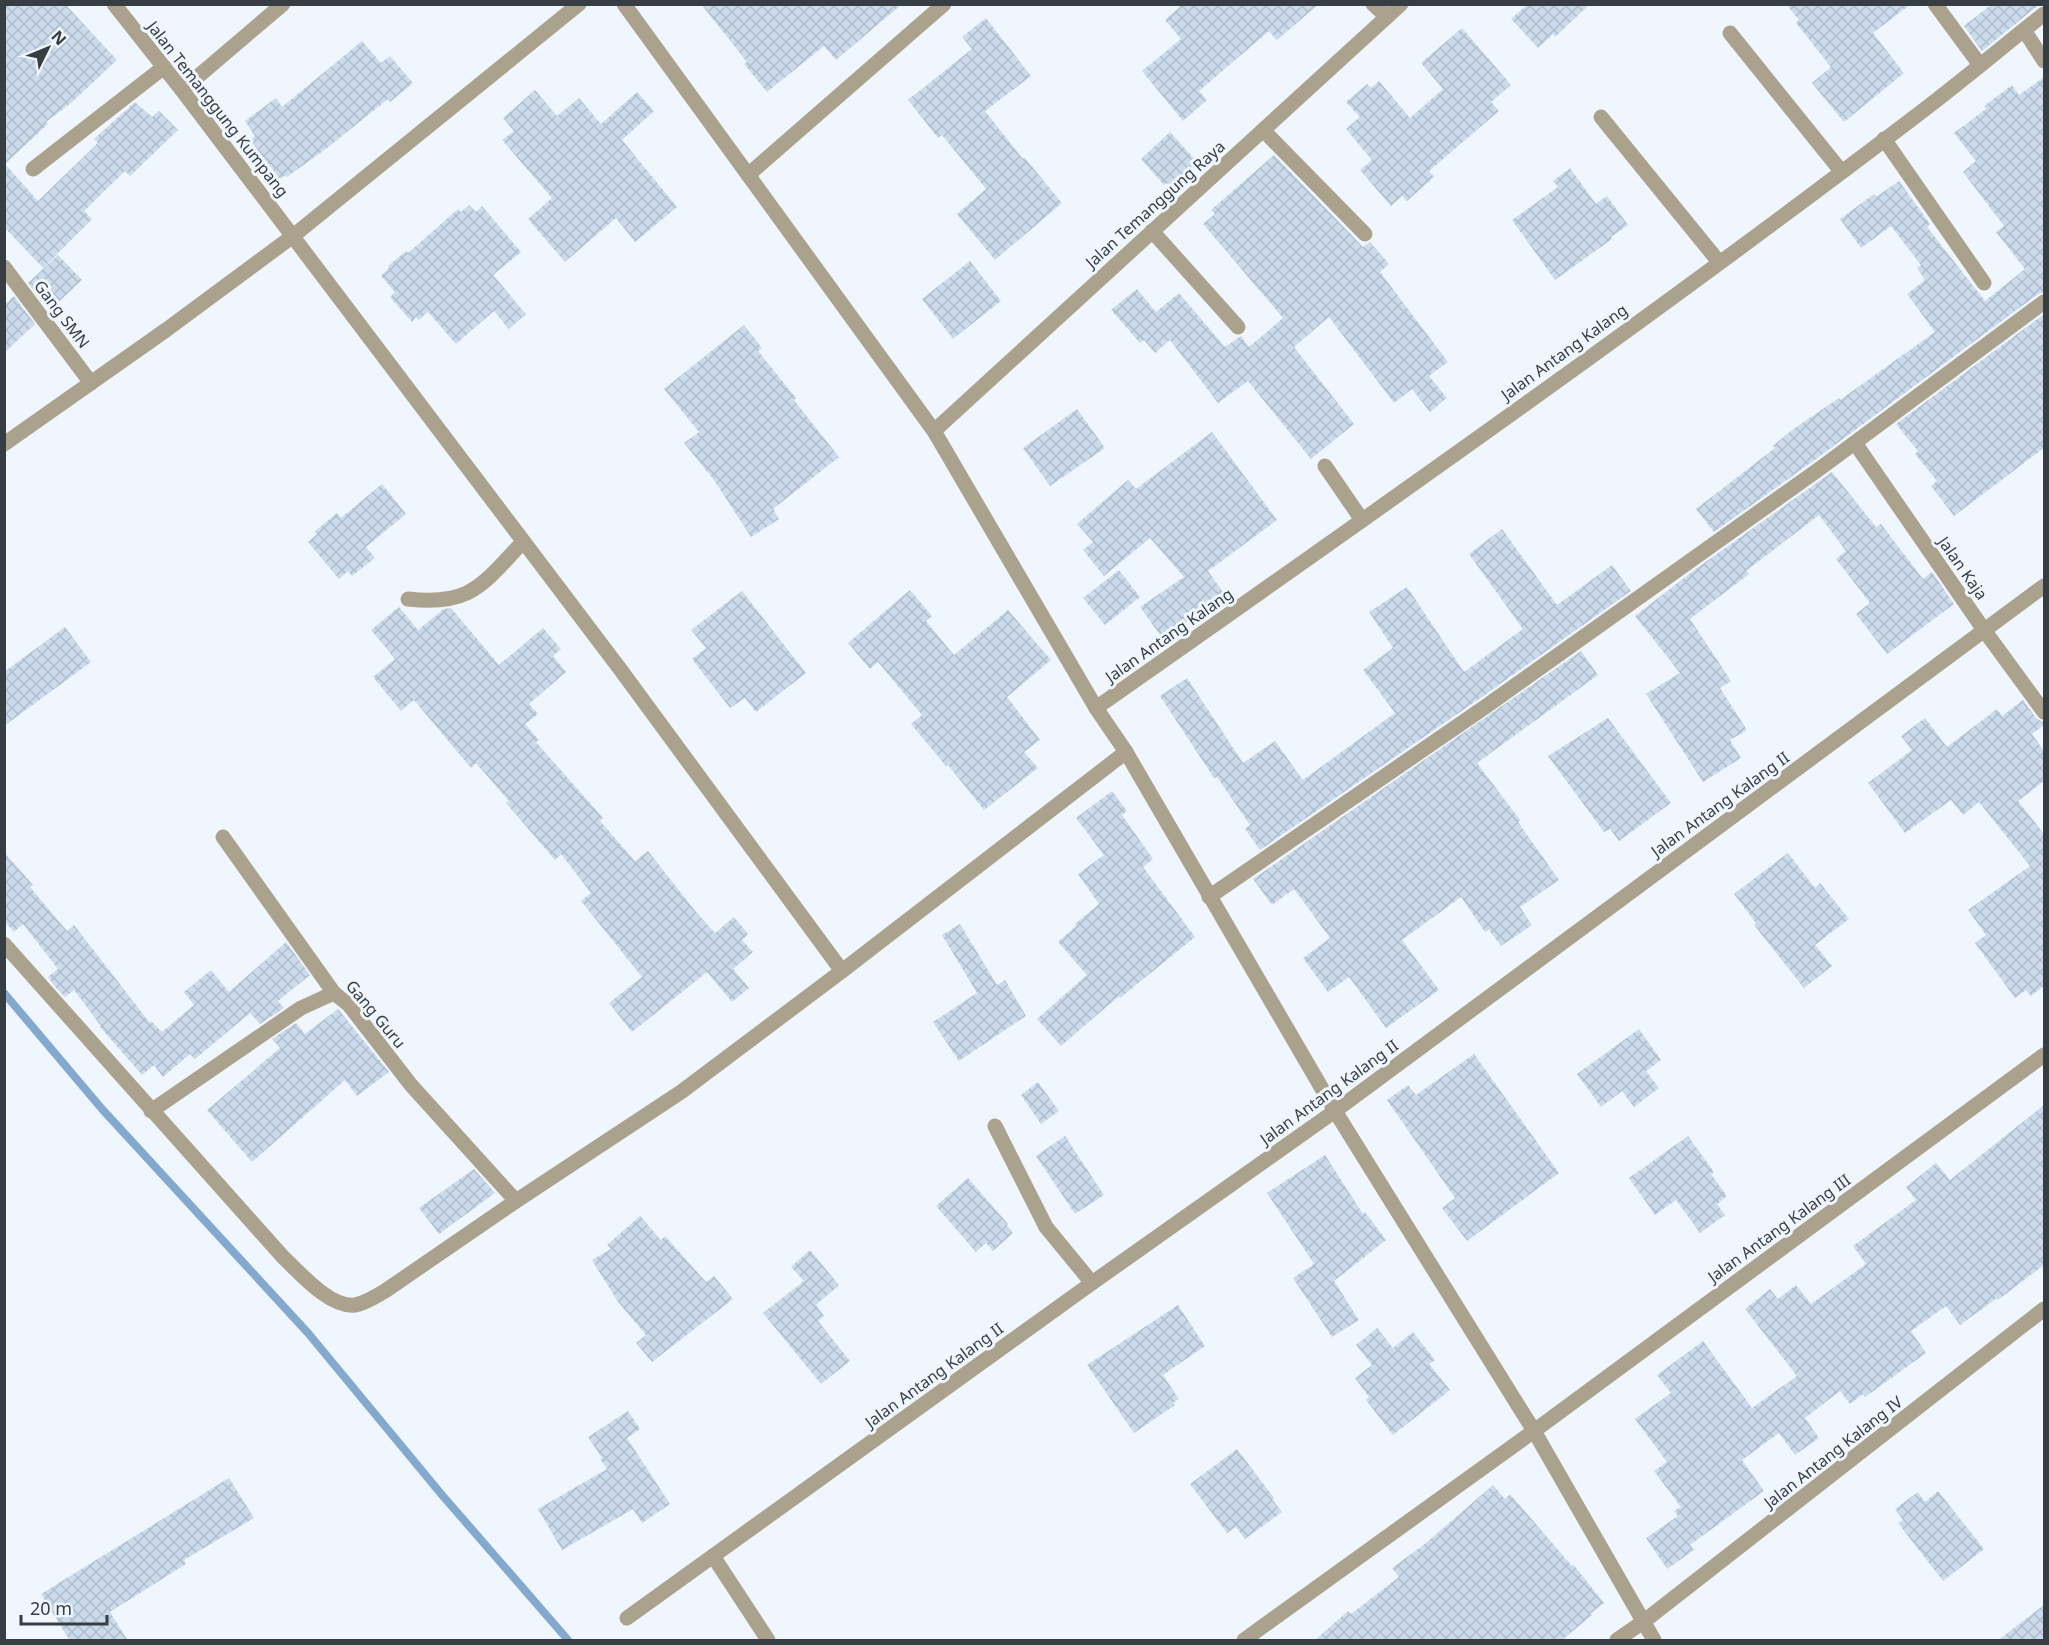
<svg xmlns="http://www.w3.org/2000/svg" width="2049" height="1645" viewBox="0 0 2049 1645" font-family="'Noto Sans',sans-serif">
	<defs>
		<pattern id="building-cross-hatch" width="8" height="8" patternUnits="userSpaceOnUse" patternTransform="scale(1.5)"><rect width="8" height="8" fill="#cbdbec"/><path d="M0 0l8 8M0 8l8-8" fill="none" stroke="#afbdcc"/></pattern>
	</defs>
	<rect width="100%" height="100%" fill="#f0f6fd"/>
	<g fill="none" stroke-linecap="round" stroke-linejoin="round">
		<!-- stream -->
		<path stroke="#83a9ce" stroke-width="8" d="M 4,993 L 102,1109 L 308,1333 L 442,1495 L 568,1640"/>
	</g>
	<!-- building -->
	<g fill="url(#building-cross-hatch)">
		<path d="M 4,4 L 65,4 L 117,60 L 71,103 L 46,122 L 48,124 L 5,164 L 38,201 L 98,143 L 94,139 L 135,102 L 152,117 L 159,111 L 178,130 L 130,176 L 125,171 L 84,211 L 92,219 L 43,268 L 4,227 Z"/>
		<path d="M 701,4 L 902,4 L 836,60 L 824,46 L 767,92 L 744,64 L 747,62 Z"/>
		<path d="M 1183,4 L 1319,4 L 1277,40 L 1269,31 L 1199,91 L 1207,100 L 1183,121 L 1142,71 L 1181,39 L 1165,20 Z"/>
		<path d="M 1528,4 L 1590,4 L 1555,37 L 1553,34 L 1538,48 L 1511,19 Z"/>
		<path d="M 1786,4 L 1911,4 L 1873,33 L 1904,73 L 1844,122 L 1812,83 L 1831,67 L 1796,23 L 1799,20 Z"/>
		<path d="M 1992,4 L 2040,4 L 1982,51 L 1964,26 Z"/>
		<path d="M 986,18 L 1031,76 L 985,111 L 1023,159 L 1024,157 L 1062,203 L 995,260 L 957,214 L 986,189 L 942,135 L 938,138 L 908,100 L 972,49 L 962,37 Z"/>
		<path d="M 1462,28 L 1511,85 L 1491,102 L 1499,111 L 1429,171 L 1434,177 L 1407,201 L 1402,196 L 1391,206 L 1360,170 L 1372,160 L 1346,129 L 1360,117 L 1346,102 L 1367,84 L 1371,88 L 1379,81 L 1410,118 L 1443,89 L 1421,63 Z"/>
		<path d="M 362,41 L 381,63 L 390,56 L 413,83 L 390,102 L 388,99 L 327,148 L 287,177 L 286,175 L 280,179 L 250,140 L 255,136 L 245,121 L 276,98 L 282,107 Z"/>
		<path d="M 2044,77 L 2044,292 L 2038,294 L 1816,459 L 1714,532 L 1696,509 L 1775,448 L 1773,446 L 1792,430 L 1839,398 L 1840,400 L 1935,332 L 1907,294 L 1925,280 L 1917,268 L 1921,265 L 1891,226 L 1861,248 L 1840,219 L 1874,194 L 1876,197 L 1899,181 L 1930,224 L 1927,227 L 1985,301 L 2025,269 L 1996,232 L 2004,226 L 1963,172 L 1976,161 L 1954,133 L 1986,109 L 1984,106 L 2012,85 L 2019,95 Z"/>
		<path d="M 535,90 L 557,116 L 579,98 L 601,124 L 637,92 L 654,111 L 622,140 L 677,207 L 635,242 L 616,218 L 565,262 L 528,219 L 552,198 L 502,140 L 514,131 L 503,118 Z"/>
		<path d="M 1170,132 L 1198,163 L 1171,186 L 1168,183 L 1164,185 L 1141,159 Z"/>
		<path d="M 1274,155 L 1363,247 L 1370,242 L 1389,264 L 1380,272 L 1448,362 L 1429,376 L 1447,398 L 1430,412 L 1412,389 L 1394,403 L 1329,317 L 1294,347 L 1354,424 L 1311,459 L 1248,381 L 1218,403 L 1170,340 L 1155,353 L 1144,340 L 1140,343 L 1111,310 L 1137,289 L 1156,312 L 1179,293 L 1225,347 L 1241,336 L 1249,347 L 1283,318 L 1203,224 L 1215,214 L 1211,210 Z"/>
		<path d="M 1570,168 L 1596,204 L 1607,196 L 1628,225 L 1611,237 L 1612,239 L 1555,280 L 1512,220 L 1558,187 L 1553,181 Z"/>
		<path d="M 469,205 L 476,212 L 482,206 L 521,252 L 493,275 L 526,314 L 509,329 L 494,311 L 456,344 L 428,312 L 419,320 L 416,317 L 412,322 L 390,297 L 395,292 L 381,276 L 389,268 L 388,266 L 406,251 L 408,253 L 458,209 L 461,212 Z"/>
		<path d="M 58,255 L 82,280 L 49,311 L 28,283 Z"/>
		<path d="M 970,261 L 1001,301 L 953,339 L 922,299 Z"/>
		<path d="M 14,296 L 35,324 L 4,353 L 4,305 Z"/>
		<path d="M 2044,314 L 2044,448 L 1954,516 L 1931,486 L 1937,481 L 1915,454 L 1918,451 L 1896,424 Z"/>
		<path d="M 744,325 L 762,348 L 758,351 L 796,398 L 794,400 L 839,457 L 773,509 L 779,519 L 751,537 L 714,480 L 684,443 L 699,432 L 664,389 Z"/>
		<path d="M 1077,409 L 1105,448 L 1050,486 L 1023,448 Z"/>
		<path d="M 1212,432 L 1277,520 L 1208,571 L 1225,595 L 1163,639 L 1140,607 L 1184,577 L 1150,538 L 1104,576 L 1083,550 L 1093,542 L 1077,524 L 1128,480 L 1136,489 Z"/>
		<path d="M 1832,472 L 1876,527 L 1881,524 L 1923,579 L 1932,572 L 1954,604 L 1887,654 L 1856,614 L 1870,603 L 1836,559 L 1846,551 L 1819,515 L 1746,571 L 1749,574 L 1690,619 L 1731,681 L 1720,688 L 1747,730 L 1730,740 L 1741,758 L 1703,782 L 1646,694 L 1680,673 L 1635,616 L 1693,571 Z"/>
		<path d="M 382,484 L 406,514 L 366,547 L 375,558 L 352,576 L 348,571 L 339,579 L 308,542 L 317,534 L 315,531 L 337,513 L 341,518 Z"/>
		<path d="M 1502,529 L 1557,605 L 1612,565 L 1631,591 L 1479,699 L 1260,850 L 1245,829 L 1250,825 L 1217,777 L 1214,778 L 1160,696 L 1187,678 L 1243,763 L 1275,741 L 1303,780 L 1395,713 L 1363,670 L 1393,648 L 1369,612 L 1407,587 L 1464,672 L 1523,629 L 1469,554 Z"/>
		<path d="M 1119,570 L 1140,597 L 1105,625 L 1083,598 Z"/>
		<path d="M 910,590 L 932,616 L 926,621 L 954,655 L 1008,610 L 1051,660 L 1007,697 L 1040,740 L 1024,752 L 1038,768 L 984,810 L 948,765 L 946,766 L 911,724 L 922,715 L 878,662 L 870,669 L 848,643 Z"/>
		<path d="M 742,591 L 806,673 L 756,712 L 745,698 L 730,708 L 692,659 L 706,648 L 691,630 Z"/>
		<path d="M 399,607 L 418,630 L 444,609 L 451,608 L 499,665 L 543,628 L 561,649 L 553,656 L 566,672 L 529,704 L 538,714 L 525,724 L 539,740 L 536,742 L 603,818 L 600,821 L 635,861 L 648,851 L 696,912 L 715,933 L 734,917 L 748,934 L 742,940 L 753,952 L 733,969 L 749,988 L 732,1002 L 707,972 L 632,1032 L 609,1003 L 642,977 L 581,901 L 591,893 L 561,854 L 555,860 L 506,803 L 509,801 L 476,763 L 471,768 L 414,700 L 401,711 L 373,677 L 395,659 L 371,630 Z"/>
		<path d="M 65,627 L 91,662 L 4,726 L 4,672 Z"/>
		<path d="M 1581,651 L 1598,675 L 1477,763 L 1520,820 L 1518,822 L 1559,880 L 1520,907 L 1532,925 L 1501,946 L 1489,930 L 1485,932 L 1461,897 L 1402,940 L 1439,990 L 1386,1028 L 1349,977 L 1328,992 L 1303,958 L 1330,938 L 1294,889 L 1272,905 L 1253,879 Z"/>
		<path d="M 2023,700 L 2036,718 L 2044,723 L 2044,725 L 2032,734 L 2044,751 L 2044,781 L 2018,801 L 2044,834 L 2044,986 L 2031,996 L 2026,990 L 2015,998 L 1975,943 L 1986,935 L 1968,910 L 2030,866 L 1979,802 L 1963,815 L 1951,800 L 1905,833 L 1868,783 L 1912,750 L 1901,736 L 1925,718 L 1947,747 L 1997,709 L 2002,716 Z"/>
		<path d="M 1608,718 L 1671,803 L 1619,841 L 1610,829 L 1604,832 L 1548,756 Z"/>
		<path d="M 1112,791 L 1127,811 L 1122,815 L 1153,859 L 1143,867 L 1195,937 L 1120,998 L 1119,996 L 1061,1046 L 1037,1019 L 1087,975 L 1058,942 L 1076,926 L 1075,924 L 1099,904 L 1078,874 L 1104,855 L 1076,818 Z"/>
		<path d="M 4,852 L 33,885 L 30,887 L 67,931 L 74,925 L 150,1023 L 151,1021 L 162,1032 L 194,1005 L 184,992 L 211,970 L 229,992 L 286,942 L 310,975 L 278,1001 L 284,1008 L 260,1024 L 250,1013 L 195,1059 L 190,1054 L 163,1077 L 154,1065 L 142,1075 L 100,1027 L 101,1026 L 74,990 L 65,997 L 57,989 L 48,977 L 58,969 L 23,924 L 14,932 L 4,921 Z"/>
		<path d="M 1788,853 L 1815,888 L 1820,883 L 1849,919 L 1815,945 L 1832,966 L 1804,988 L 1754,925 L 1756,923 L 1734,894 Z"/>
		<path d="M 960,924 L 997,985 L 1005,980 L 1026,1016 L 959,1061 L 933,1022 L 977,993 L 942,935 Z"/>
		<path d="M 338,1009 L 389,1072 L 357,1096 L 345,1080 L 252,1162 L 207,1110 L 280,1048 L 272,1039 L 296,1023 L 305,1034 Z"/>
		<path d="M 1639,1029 L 1661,1060 L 1646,1071 L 1659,1088 L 1634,1107 L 1622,1091 L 1601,1107 L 1577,1074 Z"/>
		<path d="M 1474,1054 L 1559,1173 L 1467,1241 L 1442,1208 L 1455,1198 L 1387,1100 L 1408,1085 L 1416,1095 Z"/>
		<path d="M 1038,1082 L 1059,1111 L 1041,1124 L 1021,1095 Z"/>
		<path d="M 2044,1105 L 2044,1265 L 1998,1300 L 1997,1298 L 1960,1325 L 1946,1306 L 1911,1331 L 1926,1353 L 1865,1397 L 1863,1394 L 1850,1404 L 1840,1391 L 1805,1418 L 1819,1438 L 1795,1455 L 1779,1433 L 1742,1460 L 1764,1491 L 1690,1545 L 1694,1550 L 1667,1569 L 1646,1538 L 1678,1516 L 1674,1511 L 1681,1507 L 1654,1471 L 1667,1462 L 1635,1419 L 1671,1393 L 1657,1375 L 1703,1341 L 1752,1408 L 1797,1376 L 1745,1309 L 1770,1289 L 1778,1299 L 1796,1285 L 1811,1304 L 1866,1264 L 1853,1246 L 1916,1200 L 1906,1187 L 1936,1163 L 1950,1180 Z"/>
		<path d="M 1065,1136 L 1104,1195 L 1075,1214 L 1036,1156 Z"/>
		<path d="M 1688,1136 L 1714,1172 L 1711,1174 L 1727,1196 L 1717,1204 L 1725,1215 L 1700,1233 L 1676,1200 L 1655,1215 L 1629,1178 Z"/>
		<path d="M 1325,1155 L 1363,1214 L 1365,1212 L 1386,1240 L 1334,1281 L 1359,1320 L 1332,1337 L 1293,1278 L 1314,1264 L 1267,1193 Z"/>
		<path d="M 474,1169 L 495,1193 L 439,1234 L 419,1208 Z"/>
		<path d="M 968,1178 L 1008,1224 L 1007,1225 L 1013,1233 L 993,1251 L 986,1243 L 976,1252 L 936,1206 Z"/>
		<path d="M 640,1216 L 661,1240 L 665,1236 L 706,1282 L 714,1276 L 733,1299 L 652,1362 L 636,1343 L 646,1335 L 618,1302 L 592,1260 L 611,1249 L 607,1245 Z"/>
		<path d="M 810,1250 L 839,1285 L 816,1305 L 824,1316 L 818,1321 L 850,1361 L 821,1384 L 763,1313 L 804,1281 L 791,1267 Z"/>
		<path d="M 1178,1305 L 1205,1346 L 1163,1375 L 1179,1399 L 1173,1403 L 1175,1405 L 1134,1433 L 1087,1365 Z"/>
		<path d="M 1377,1328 L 1393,1348 L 1413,1332 L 1435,1360 L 1429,1364 L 1450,1390 L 1393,1435 L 1366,1400 L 1369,1397 L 1355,1378 L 1372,1365 L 1356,1345 Z"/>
		<path d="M 628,1411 L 640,1429 L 627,1438 L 670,1504 L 642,1523 L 633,1509 L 562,1550 L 538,1509 L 607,1469 L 600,1459 L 602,1458 L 588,1437 Z"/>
		<path d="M 1237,1449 L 1274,1498 L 1272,1499 L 1282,1512 L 1245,1539 L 1236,1527 L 1227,1533 L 1190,1484 Z"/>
		<path d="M 229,1478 L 254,1518 L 184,1560 L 186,1564 L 110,1612 L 128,1641 L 70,1641 L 41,1594 Z"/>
		<path d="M 1493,1485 L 1505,1499 L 1510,1494 L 1572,1566 L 1573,1564 L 1604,1603 L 1590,1614 L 1592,1615 L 1561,1641 L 1314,1641 L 1348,1611 L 1351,1614 L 1399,1577 L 1392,1568 L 1426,1543 Z"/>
		<path d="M 1938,1491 L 1984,1549 L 1943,1581 L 1898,1523 L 1903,1520 L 1895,1509 L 1918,1492 L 1925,1502 Z"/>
		<path d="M 2044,1605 L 2044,1641 L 1997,1641 Z"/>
	</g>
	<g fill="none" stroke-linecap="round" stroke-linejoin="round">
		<!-- street -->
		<g stroke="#aaa28d" stroke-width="15">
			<path d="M 114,4 L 182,90 L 620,669 L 842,971"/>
			<path d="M 624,4 L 934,431 L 1096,708 L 1126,752 L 1335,1111 L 1534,1431 L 1654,1640"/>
			<path d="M 1373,4 L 1387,17"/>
			<path d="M 1935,4 L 1980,65"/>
			<path d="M 2024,30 L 2044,61"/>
			<path d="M 1730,33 L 1841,171"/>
			<path d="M 182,90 L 283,4"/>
			<path d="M 1601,117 L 1719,262"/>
			<path d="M 1263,130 L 1365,234"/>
			<path d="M 1884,139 L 1984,283"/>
			<path d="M 33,169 L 164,67"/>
			<path d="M 748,175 L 944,4"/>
			<path d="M 1152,231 L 1238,327"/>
			<path d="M 4,267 L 91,383"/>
			<path d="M 934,431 L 1401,4"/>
			<path d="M 1855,443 L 1984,630 L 2044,712"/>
			<path d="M 4,444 L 166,330 L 293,236 L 579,4"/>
			<path d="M 1325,466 L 1362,520"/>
			<path d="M 408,599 C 426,601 450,601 467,593 C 489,582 506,559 522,543"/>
			<path d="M 1096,708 C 1376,511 1657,314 1929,106 C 1968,76 2006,44 2044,14"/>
			<path d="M 223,837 L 334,993 L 349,1005 L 411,1085 L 516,1201"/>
			<path d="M 1209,897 L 1485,707 L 1822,467 L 2044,302"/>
			<path d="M 4,944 L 283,1257 C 300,1273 330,1308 355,1305 C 366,1303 376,1296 385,1291 L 516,1201 L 681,1092 L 842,971 L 1126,752"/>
			<path d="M 151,1111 L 301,1008 L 334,993"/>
			<path d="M 995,1126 L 1046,1227 L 1092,1283"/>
			<path d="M 713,1556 L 768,1640"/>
			<path d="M 627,1618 L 1092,1283 L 1335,1111 L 2044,586"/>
			<path d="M 1244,1640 L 1534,1431 L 2044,1055"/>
			<path d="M 1617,1640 L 1643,1622 L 2044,1309"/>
		</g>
	</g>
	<g text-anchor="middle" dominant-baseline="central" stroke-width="6" stroke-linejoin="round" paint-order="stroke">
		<!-- street labels -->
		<g font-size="16" fill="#363d43" stroke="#f0f6fd">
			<text transform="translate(218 109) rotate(52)">Jalan Temanggung Kumpang</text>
			<text transform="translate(1155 204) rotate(-42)">Jalan Temanggung Raya</text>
			<text transform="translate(62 314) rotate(53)">Gang SMN</text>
			<text transform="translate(1564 352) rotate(-36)">Jalan Antang Kalang</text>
			<text transform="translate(1963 568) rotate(55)">Jalan Kaja</text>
			<text transform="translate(1169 635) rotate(-35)">Jalan Antang Kalang</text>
			<text transform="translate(1720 804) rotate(-36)">Jalan Antang Kalang II</text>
			<text transform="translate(376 1014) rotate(50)">Gang Guru</text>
			<text transform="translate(1329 1092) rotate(-36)">Jalan Antang Kalang II</text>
			<text transform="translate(1779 1228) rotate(-36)">Jalan Antang Kalang III</text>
			<text transform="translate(934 1375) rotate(-36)">Jalan Antang Kalang II</text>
			<text transform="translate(1833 1452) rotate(-38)">Jalan Antang Kalang IV</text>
		</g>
	</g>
	<!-- border -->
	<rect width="2049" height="1645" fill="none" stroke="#363d43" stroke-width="12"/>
	<!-- north arrow -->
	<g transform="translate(48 48) rotate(47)" stroke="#f0f6fd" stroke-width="4.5" paint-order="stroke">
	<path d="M0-4.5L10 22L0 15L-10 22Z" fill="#363d43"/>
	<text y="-9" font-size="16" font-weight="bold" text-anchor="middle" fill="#363d43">N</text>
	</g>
	<!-- scale -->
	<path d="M21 1615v9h86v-9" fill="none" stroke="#363d43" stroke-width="3"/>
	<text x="30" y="1615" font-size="18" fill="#363d43" stroke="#f0f6fd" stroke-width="4.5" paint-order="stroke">20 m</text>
</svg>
